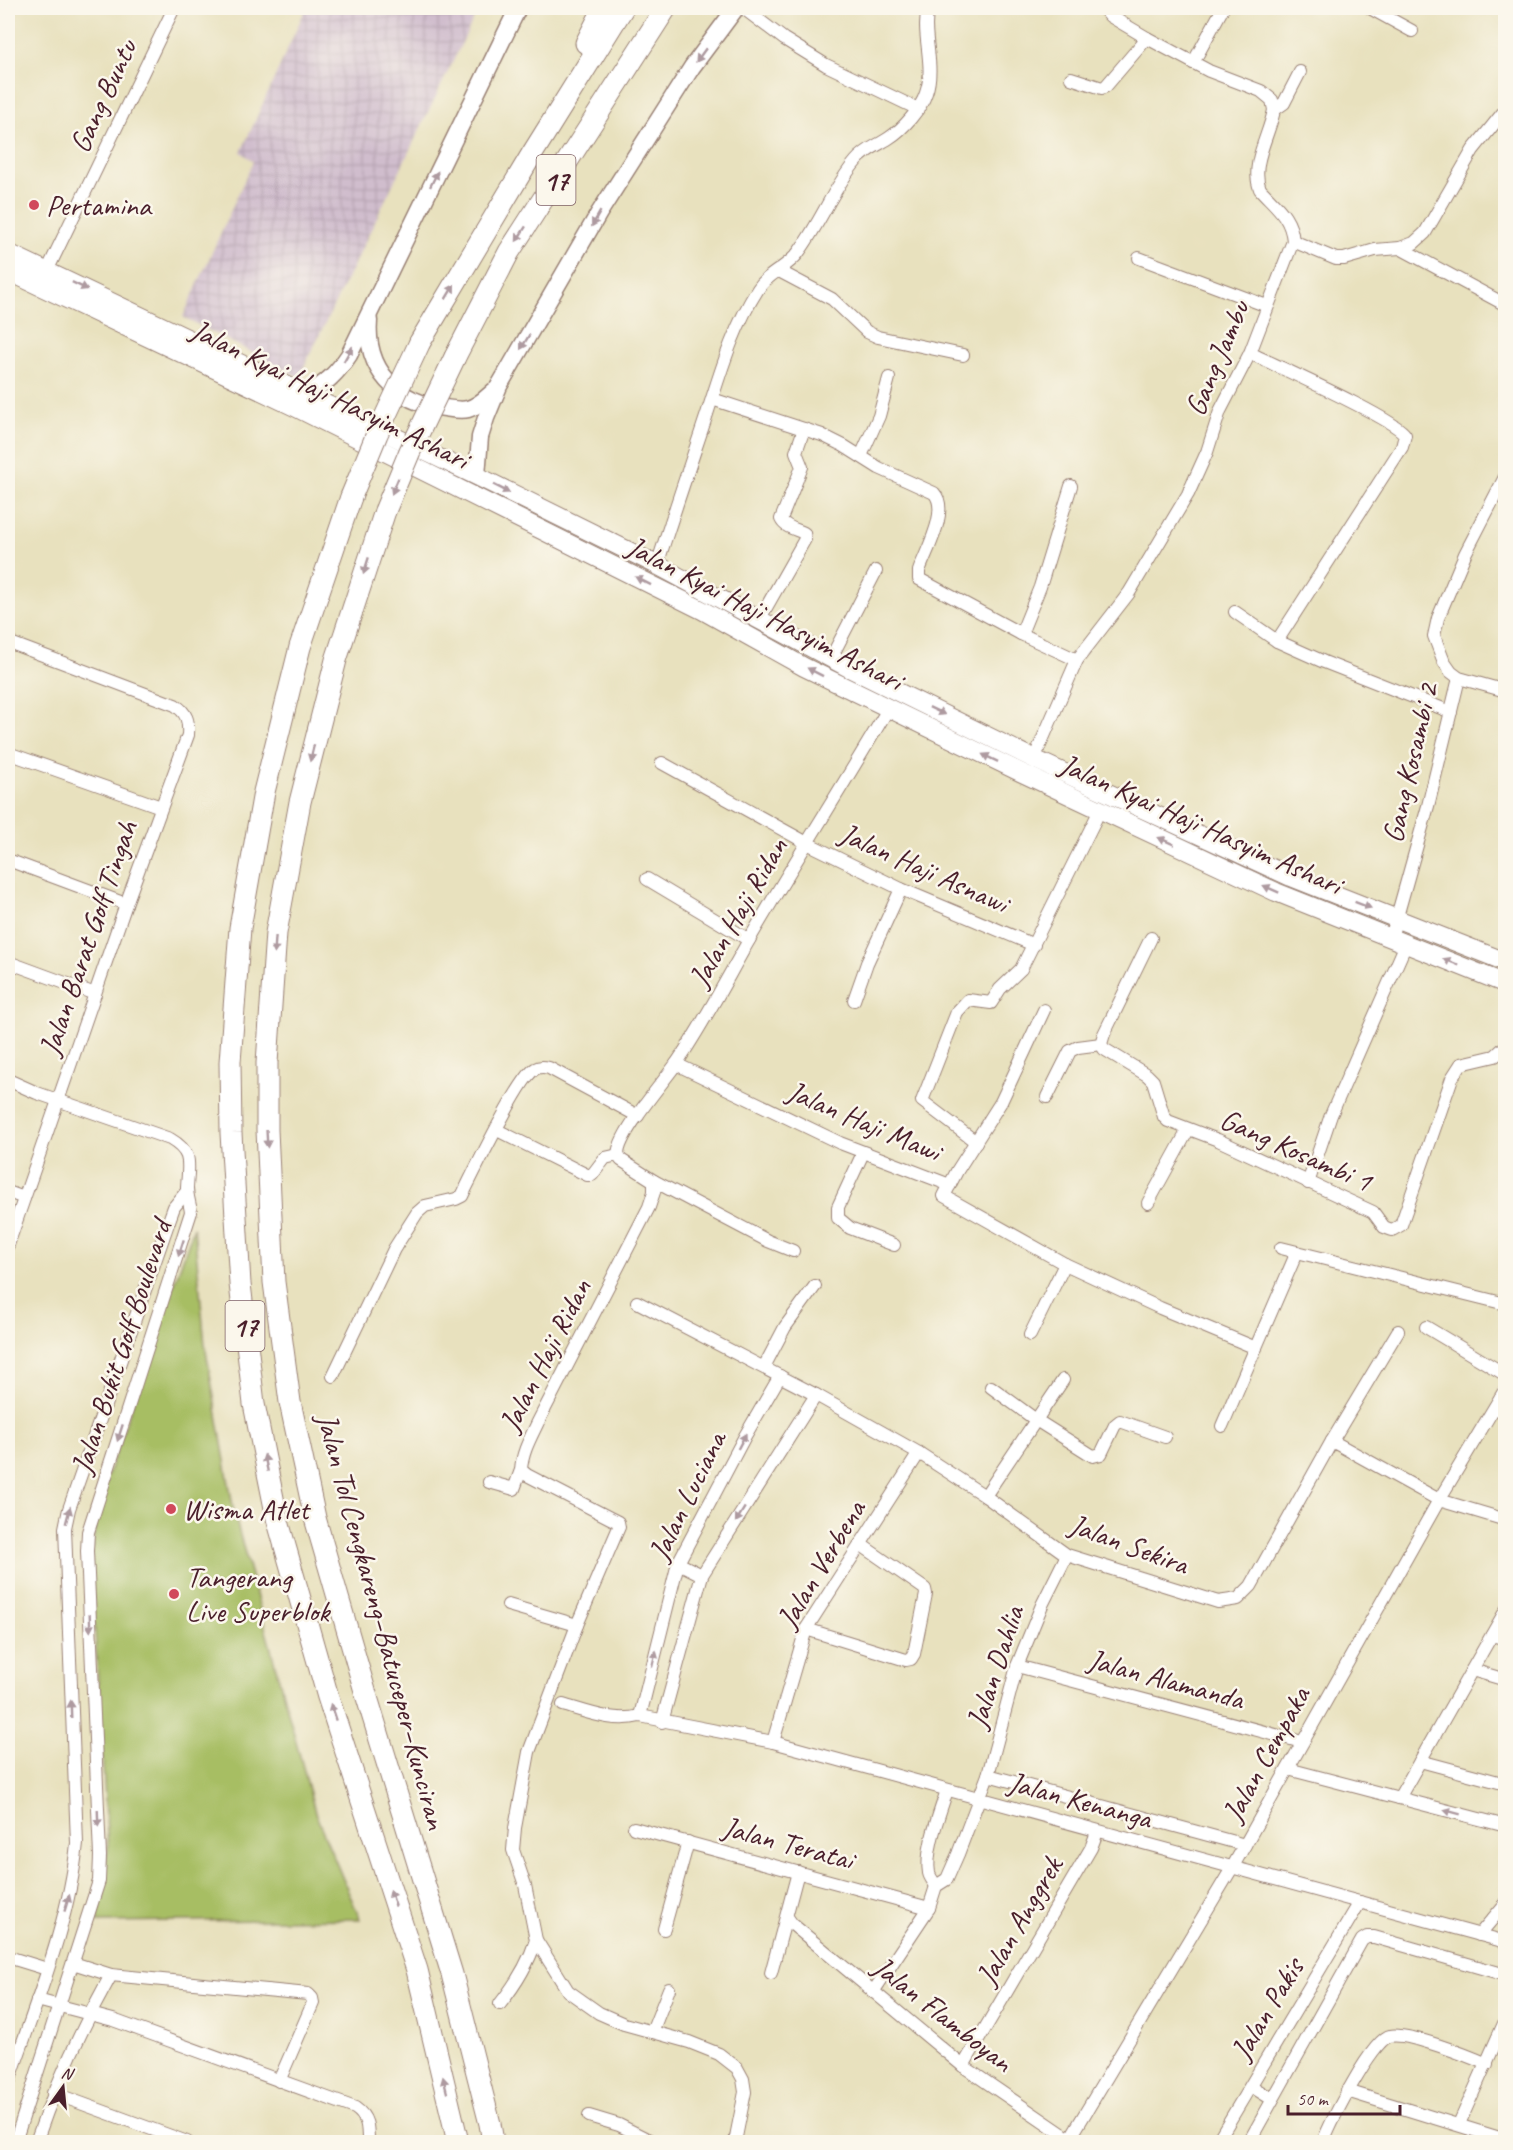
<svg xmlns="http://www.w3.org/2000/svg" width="1513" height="2150" viewBox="0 0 1513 2150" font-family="Caveat,sans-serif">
	<defs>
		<pattern id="industrial-grid" width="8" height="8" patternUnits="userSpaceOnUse" patternTransform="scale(1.5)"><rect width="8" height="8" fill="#d0bdcd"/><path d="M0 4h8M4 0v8" fill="none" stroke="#b4a2b0"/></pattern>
	</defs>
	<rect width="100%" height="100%" fill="#fbf7ec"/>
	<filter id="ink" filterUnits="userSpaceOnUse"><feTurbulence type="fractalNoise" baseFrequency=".0167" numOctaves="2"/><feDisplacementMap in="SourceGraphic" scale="12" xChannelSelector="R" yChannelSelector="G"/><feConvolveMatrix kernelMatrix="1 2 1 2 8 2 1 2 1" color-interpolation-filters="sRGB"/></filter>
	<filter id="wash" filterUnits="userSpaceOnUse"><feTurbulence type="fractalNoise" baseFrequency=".008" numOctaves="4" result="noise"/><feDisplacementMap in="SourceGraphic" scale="24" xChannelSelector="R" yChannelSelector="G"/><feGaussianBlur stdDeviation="1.35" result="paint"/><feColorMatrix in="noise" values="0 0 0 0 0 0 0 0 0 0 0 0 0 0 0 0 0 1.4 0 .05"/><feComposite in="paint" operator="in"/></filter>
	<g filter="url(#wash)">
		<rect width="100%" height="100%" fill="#e8e1be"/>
		<!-- industrial -->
		<path fill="url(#industrial-grid)" d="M 306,8 L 479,8 L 299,377 L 183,317 L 253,161 L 241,152 Z"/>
		<!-- green -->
		<path fill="#a7be63" stroke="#786e47" stroke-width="1.5" d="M 194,1227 L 205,1345 L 234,1513 L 316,1815 L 360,1919 L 97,1922 L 108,1849 L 91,1564 L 97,1506 Z"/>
	</g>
	<g filter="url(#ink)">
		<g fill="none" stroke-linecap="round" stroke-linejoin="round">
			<defs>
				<g id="minor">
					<path d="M 743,8 L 784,39 L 826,65 L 918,109"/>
					<path d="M 1370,8 L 1412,31"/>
					<path d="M 1193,63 L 1223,8"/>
					<path d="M 1071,78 L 1102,88 L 1106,86 L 1147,38"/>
					<path d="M 1274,110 L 1284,103 L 1300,72"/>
					<path d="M 1293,241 L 1336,259 L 1344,259 L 1375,250 L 1400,248 L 1414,243 L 1425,233 L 1473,150 L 1506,109"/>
					<path d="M 1400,248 L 1506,305"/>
					<path d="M 1139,258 L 1267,306"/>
					<path d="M 47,271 L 174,8"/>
					<path d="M 779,271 L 832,299 L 867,332 L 878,337 L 963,355"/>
					<path d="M 1250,353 C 1274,365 1396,419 1405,435 L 1402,447 L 1277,641"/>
					<path d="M 712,399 L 822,435 L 844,446 L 879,468 L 934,493 C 950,510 926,551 919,571 L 919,579 L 1021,634"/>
					<path d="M 861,456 L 879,416 L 889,378"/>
					<path d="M 1506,475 L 1465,554 L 1438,618 L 1434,636 L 1444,662 L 1451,672 L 1459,678 L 1506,691"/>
					<path d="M 1071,486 L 1040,587 L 1021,634 L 1077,660"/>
					<path d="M 657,565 C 673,515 690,465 707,414 C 721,371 733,328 758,289 C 768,273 787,268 798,253 C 820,224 833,188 856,161 C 866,149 877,146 889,138 C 903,129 921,109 926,93 C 936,65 921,36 928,8"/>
					<path d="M 1235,612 L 1277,641 L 1324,662 L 1451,712"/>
					<path d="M 759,620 L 805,539 L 804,533 C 796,529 785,528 781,519 L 802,467 L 796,452 L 804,429"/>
					<path d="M 8,642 L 175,705 C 187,713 189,721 188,735 L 126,904 L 8,1245"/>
					<path d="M 831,658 L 876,571"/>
					<path d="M 8,753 L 161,807"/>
					<path d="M 1034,759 L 1077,660 L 1129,593 L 1188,494 L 1207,452 L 1220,411 L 1250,353 L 1293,241 C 1291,216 1275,206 1260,189 C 1250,164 1270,134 1274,110 L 1272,100 L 1261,91 L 1209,71 L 1147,38 L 1110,16 L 1103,8"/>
					<path d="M 662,763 L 807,843 L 901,889 L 1034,945"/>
					<path d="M 8,860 L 126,904"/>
					<path d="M 647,879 L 749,940"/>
					<path d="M 1151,938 L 1104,1034 L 1101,1044 L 1104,1049 L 1147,1075 L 1153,1081 L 1164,1117 L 1168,1121 L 1218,1140 L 1373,1212 L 1384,1227 L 1392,1230 L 1401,1225 L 1452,1078 L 1461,1064 L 1495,1056 L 1506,1046"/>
					<path d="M 1391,938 L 1428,806 L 1459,678"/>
					<path d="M 8,962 L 95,994"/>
					<path d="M 854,1000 L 867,963 L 901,889"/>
					<path d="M 1044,1010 L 1001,1102 L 957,1171 L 944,1196 L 1065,1264 L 1160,1308 L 1256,1348"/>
					<path d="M 676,1064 L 840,1143 L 950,1185"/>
					<path d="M 8,1080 L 37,1093 L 170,1139 C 194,1153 188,1164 187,1188 C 187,1196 190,1204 191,1212 L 88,1532 L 87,1551 L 100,1856 L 99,1881 L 15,2142"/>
					<path d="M 1047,1097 L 1070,1051 L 1078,1047 L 1101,1044"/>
					<path d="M 497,1130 L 587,1175 L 592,1175 L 605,1158 L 618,1155"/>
					<path d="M 976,1142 L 922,1101 L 957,1012 L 968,1000 L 991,1003 L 1000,989 L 1021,969 L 1100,810"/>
					<path d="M 863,1153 L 838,1207 L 838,1218 L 850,1228 L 894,1245"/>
					<path d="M 618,1155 C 618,1134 662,1084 676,1064 C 707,1019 731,970 759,923 C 801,851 846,781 888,709"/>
					<path d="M 618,1155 L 621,1160 L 654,1181 L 768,1241 L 793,1251"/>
					<path d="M 654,1181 L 654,1192 L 649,1207 L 538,1422 C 531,1437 522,1452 521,1470 L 527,1475 L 610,1518 L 618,1522 L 619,1527 L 577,1625 L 529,1752 L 515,1828 L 513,1850 L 525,1885 L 536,1940 L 568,1991 L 599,2013 L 624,2024 L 689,2042 L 719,2054 L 737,2068 L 743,2079 L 745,2092 L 735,2142"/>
					<path d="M 1308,1183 L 1331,1115 L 1406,944"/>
					<path d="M 8,1192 L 24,1198"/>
					<path d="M 1148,1203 L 1188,1130"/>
					<path d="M 1281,1248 L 1506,1304"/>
					<path d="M 637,1302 L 816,1395 L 919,1453 L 985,1496 L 1067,1555 L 1218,1602 L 1238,1599 L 1251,1586 L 1332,1441 L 1398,1331"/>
					<path d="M 1426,1327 L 1506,1375"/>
					<path d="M 1030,1335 L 1065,1264"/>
					<path d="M 764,1367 L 785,1327 L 815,1286"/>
					<path d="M 333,1376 L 394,1249 L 417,1213 L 425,1206 L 456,1199 L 462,1196 C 473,1174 520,1077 535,1069 C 540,1066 545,1067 549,1068 L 638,1116"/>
					<path d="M 991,1387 L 1036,1420 L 1093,1456 L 1101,1454 L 1115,1425 L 1120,1421 L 1165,1437"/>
					<path d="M 1222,1426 L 1297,1252"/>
					<path d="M 1332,1441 L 1439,1500 L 1506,1520"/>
					<path d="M 489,1482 L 514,1489 L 521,1470"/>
					<path d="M 985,1496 L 1063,1380"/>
					<path d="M 678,1563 L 702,1575"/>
					<path d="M 508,1605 L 577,1625"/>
					<path d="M 806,1629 L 906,1660 L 911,1659 L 914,1654 L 926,1594 L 925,1589 L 860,1544"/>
					<path d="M 1492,1635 L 1506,1639"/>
					<path d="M 1017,1666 L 1302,1742"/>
					<path d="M 1472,1670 L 1506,1680"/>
					<path d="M 563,1705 C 588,1712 613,1723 640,1716 L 773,1742 L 1506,1942"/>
					<path d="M 640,1716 L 678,1563 L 745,1436 L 780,1376"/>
					<path d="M 662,1722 L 702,1575 L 816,1395"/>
					<path d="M 773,1742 L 806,1629 L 919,1453"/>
					<path d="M 1420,1761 L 1506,1784"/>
					<path d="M 1288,1769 L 1506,1826"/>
					<path d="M 988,1775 L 1245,1845"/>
					<path d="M 1399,1798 L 1506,1610"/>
					<path d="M 634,1828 L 929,1908"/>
					<path d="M 936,1886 C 934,1882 930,1878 929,1873 C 925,1849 940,1813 947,1790"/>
					<path d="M 787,1917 L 792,1924 L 963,2066 L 1074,2142"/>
					<path d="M 664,1929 L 688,1842"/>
					<path d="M 1479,1935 L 1506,1903"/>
					<path d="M 8,1957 L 47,1969"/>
					<path d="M 73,1963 L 111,1975 L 308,1994 L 312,1998 L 313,2003 L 279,2081"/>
					<path d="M 771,1973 L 798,1872"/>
					<path d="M 873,1992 L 929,1908 L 936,1886 L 947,1879 L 958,1854 L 988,1775 L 1017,1666 L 1042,1605 L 1067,1555"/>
					<path d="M 37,2000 L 113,2020 L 355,2108 C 368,2117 368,2127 368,2142"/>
					<path d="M 500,2004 C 516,1984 528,1965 536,1940"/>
					<path d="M 652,2032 L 669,1989"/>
					<path d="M 963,2066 L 1091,1848 L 1097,1832"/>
					<path d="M 8,2085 C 34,2007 69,1925 77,1843 L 65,1528 L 69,1509 L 170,1218 L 174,1207 L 187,1191"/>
					<path d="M 1251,2086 L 1272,2099"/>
					<path d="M 1347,2091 L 1506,2140"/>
					<path d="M 53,2093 L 187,2142"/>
					<path d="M 589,2116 L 619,2125 L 653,2142"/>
					<path d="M 1459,2124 L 1506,2019"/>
					<path d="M 36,2142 C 56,2084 81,2029 111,1975"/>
					<path d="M 1068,2142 L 1232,1868 L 1439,1500 L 1506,1388"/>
					<path d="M 1217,2142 L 1360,1902"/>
					<path d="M 1249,2142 L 1362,1940 L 1367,1937 L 1374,1937 L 1506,1975"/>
					<path d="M 1323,2142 C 1330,2124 1372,2039 1390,2036 C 1408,2032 1469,2056 1487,2064"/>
				</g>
				<g id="secondary">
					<path d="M 369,320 C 365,369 396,403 445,408 C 452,409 461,411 468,409 C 479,406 486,398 494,391"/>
					<path d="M 307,394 C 326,384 337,373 349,355 L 518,8"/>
					<path d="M 477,476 L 480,437 L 486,418 L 499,386 L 599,213 L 692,67 L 736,8"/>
				</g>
				<g id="primary">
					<path d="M 8,253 L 477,476 L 657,565 L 851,669 L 1034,759 L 1291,877 L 1506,962"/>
					<path d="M 8,271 L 295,407 L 702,610 L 804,667 L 1020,772 L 1276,892 L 1506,984"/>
				</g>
				<g id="motorway">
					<path d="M 586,43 L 604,8"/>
					<path d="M 420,342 L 532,154 L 623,8"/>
					<path d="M 455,357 L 509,252 L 666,8"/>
					<path d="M 351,497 L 300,647 L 264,792 L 240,928 L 230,1062 L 231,1133 L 240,1284 L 254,1404 L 277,1518 L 328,1697 L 417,1970 L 458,2142"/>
					<path d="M 385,511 L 336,660 L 300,802 L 276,933 L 267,1063 L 267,1130 L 274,1282 L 290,1402 L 315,1518 L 365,1691 L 452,1974 L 490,2124 L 493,2142"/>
				</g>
			</defs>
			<!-- minor casing -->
			<use href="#minor" stroke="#998074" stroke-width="14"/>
			<!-- secondary casing -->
			<use href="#secondary" stroke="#998074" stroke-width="19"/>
			<!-- primary casing -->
			<use href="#primary" stroke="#998074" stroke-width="20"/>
			<!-- motorway casing -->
			<use href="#motorway" stroke="#998074" stroke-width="23"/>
			<!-- minor -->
			<use href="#minor" stroke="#fff" stroke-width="12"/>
			<!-- secondary -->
			<use href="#secondary" stroke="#fff" stroke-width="16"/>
			<!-- primary -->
			<use href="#primary" stroke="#fff" stroke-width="18"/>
			<!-- motorway -->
			<use href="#motorway" stroke="#fff" stroke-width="21"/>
			<defs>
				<g id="motorway-bridge">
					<path d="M 351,497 L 377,434 L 420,342"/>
					<path d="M 385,511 L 410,451 L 455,357"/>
				</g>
			</defs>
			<!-- motorway-bridge casing -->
			<use href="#motorway-bridge" stroke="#998074" stroke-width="23" stroke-linecap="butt"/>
			<!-- motorway-bridge -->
			<use href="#motorway-bridge" stroke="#fff" stroke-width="21"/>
		</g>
		<!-- one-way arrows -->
		<defs><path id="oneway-solid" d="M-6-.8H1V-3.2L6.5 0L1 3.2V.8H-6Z" transform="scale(1.5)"/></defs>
		<g fill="#ae9aa0">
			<use href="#oneway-solid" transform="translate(701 55) rotate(126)"/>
			<use href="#oneway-solid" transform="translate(434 179) rotate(-64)"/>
			<use href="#oneway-solid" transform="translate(596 219) rotate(120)"/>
			<use href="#oneway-solid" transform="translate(521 234) rotate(123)"/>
			<use href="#oneway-solid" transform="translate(80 286) rotate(25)"/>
			<use href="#oneway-solid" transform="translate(450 292) rotate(-59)"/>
			<use href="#oneway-solid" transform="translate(525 342) rotate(121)"/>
			<use href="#oneway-solid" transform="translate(348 354) rotate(-60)"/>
			<use href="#oneway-solid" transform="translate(395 486) rotate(113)"/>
			<use href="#oneway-solid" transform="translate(502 489) rotate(27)"/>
			<use href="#oneway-solid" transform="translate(366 566) rotate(108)"/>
			<use href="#oneway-solid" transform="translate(643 581) rotate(-153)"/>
			<use href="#oneway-solid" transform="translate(815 672) rotate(-153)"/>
			<use href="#oneway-solid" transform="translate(937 711) rotate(26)"/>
			<use href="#oneway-solid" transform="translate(312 753) rotate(104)"/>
			<use href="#oneway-solid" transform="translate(990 758) rotate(-154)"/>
			<use href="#oneway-solid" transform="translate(1166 841) rotate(-156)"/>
			<use href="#oneway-solid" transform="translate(1271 889) rotate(-156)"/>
			<use href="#oneway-solid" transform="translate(1363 905) rotate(21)"/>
			<use href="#oneway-solid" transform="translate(275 945) rotate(94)"/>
			<use href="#oneway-solid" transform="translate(1451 962) rotate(-158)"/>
			<use href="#oneway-solid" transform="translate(267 1139) rotate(87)"/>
			<use href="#oneway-solid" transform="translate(181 1248) rotate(108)"/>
			<use href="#oneway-solid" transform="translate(120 1433) rotate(108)"/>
			<use href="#oneway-solid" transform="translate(742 1441) rotate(-62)"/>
			<use href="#oneway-solid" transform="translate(266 1463) rotate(-102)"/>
			<use href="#oneway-solid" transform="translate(68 1515) rotate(-75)"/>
			<use href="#oneway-solid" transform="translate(740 1515) rotate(122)"/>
			<use href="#oneway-solid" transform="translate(90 1623) rotate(88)"/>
			<use href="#oneway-solid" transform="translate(654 1659) rotate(-76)"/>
			<use href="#oneway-solid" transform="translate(71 1709) rotate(-92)"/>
			<use href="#oneway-solid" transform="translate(333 1712) rotate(-108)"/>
			<use href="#oneway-solid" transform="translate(1452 1812) rotate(-165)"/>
			<use href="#oneway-solid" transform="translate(98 1818) rotate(88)"/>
			<use href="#oneway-solid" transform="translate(393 1898) rotate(-108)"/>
			<use href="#oneway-solid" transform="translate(67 1903) rotate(-73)"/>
			<use href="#oneway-solid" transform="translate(445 2085) rotate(-104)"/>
		</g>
	</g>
	<!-- markers -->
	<g fill="#d1495b" stroke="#fbf7ec" stroke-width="2">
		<circle cx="34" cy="205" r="6"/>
		<circle cx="171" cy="1509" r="6"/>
		<circle cx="174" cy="1594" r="6"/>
	</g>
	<g text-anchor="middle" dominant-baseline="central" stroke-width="5" stroke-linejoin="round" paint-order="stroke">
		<!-- shield labels -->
		<g fill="#fbf7ec" stroke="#7f6065" stroke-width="1.5">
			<rect x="536.5" y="155" width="39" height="50" rx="4.5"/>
			<rect x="225.5" y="1301" width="39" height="50" rx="4.5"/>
		</g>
		<g font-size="28" font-weight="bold" fill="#4a1f2b">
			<text x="556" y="180">17</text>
			<text x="245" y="1326">17</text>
		</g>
		<!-- street labels -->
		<g font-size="30" fill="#4a1f2b" stroke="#fbf7ec">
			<text transform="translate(103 96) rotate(-65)">Gang Buntu</text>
			<text transform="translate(1217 358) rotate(-67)">Gang Jambu</text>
			<text transform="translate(330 394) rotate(26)">Jalan Kyai Haji Hasyim Ashari</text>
			<text transform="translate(765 613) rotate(27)">Jalan Kyai Haji Hasyim Ashari</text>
			<text transform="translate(1410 763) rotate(-77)">Gang Kosambi 2</text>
			<text transform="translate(1201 824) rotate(24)">Jalan Kyai Haji Hasyim Ashari</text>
			<text transform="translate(924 868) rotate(24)">Jalan Haji Asnawi</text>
			<text transform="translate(738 912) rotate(-60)">Jalan Haji Ridan</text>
			<text transform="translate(88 938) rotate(-71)">Jalan Barat Golf Tingah</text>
			<text transform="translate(864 1121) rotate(23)">Jalan Haji Mawi</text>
			<text transform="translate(1296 1150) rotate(24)">Gang Kosambi 1</text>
			<text transform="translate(121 1347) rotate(-72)">Jalan Bukit Golf Boulevard</text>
			<text transform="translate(545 1355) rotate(-63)">Jalan Haji Ridan</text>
			<text transform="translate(687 1496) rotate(-64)">Jalan Luciana</text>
			<text transform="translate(1129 1544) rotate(20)">Jalan Sekira</text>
			<text transform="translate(821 1564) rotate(-59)">Jalan Verbena</text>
			<text transform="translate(382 1621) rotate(75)">Jalan Tol Cengkareng–Batuceper–Kunciran</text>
			<text transform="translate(995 1667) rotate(-72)">Jalan Dahlia</text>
			<text transform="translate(1166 1679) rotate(15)">Jalan Alamanda</text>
			<text transform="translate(1266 1754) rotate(-61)">Jalan Cempaka</text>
			<text transform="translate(1080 1800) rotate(15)">Jalan Kenanga</text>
			<text transform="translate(788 1843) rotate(15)">Jalan Teratai</text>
			<text transform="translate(1019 1921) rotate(-60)">Jalan Anggrek</text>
			<text transform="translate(1267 2009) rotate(-59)">Jalan Pakis</text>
			<text transform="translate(943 2014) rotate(38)">Jalan Flamboyan</text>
		</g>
		<!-- poi labels -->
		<g font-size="30" fill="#4a1f2b" stroke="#fbf7ec" text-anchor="start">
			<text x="46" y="205">Pertamina</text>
			<text x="183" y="1509">Wisma Atlet</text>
			<text x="186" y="1577">Tangerang<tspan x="186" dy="34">Live Superblok</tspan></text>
		</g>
	</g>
	<!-- margin -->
	<rect width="1513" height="2150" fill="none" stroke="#fbf7ec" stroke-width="30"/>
	<!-- north arrow -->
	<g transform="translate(63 2087) rotate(15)" stroke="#fbf7ec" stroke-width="4.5" paint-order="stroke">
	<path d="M0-4.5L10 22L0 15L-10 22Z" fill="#4a1f2b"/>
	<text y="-9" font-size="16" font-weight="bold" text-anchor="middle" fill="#4a1f2b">N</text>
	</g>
	<!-- scale -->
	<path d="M1288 2105v9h112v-9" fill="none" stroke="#4a1f2b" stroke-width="3"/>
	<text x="1297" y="2105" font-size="18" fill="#4a1f2b" stroke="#fbf7ec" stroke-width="4.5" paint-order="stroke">50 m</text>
</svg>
